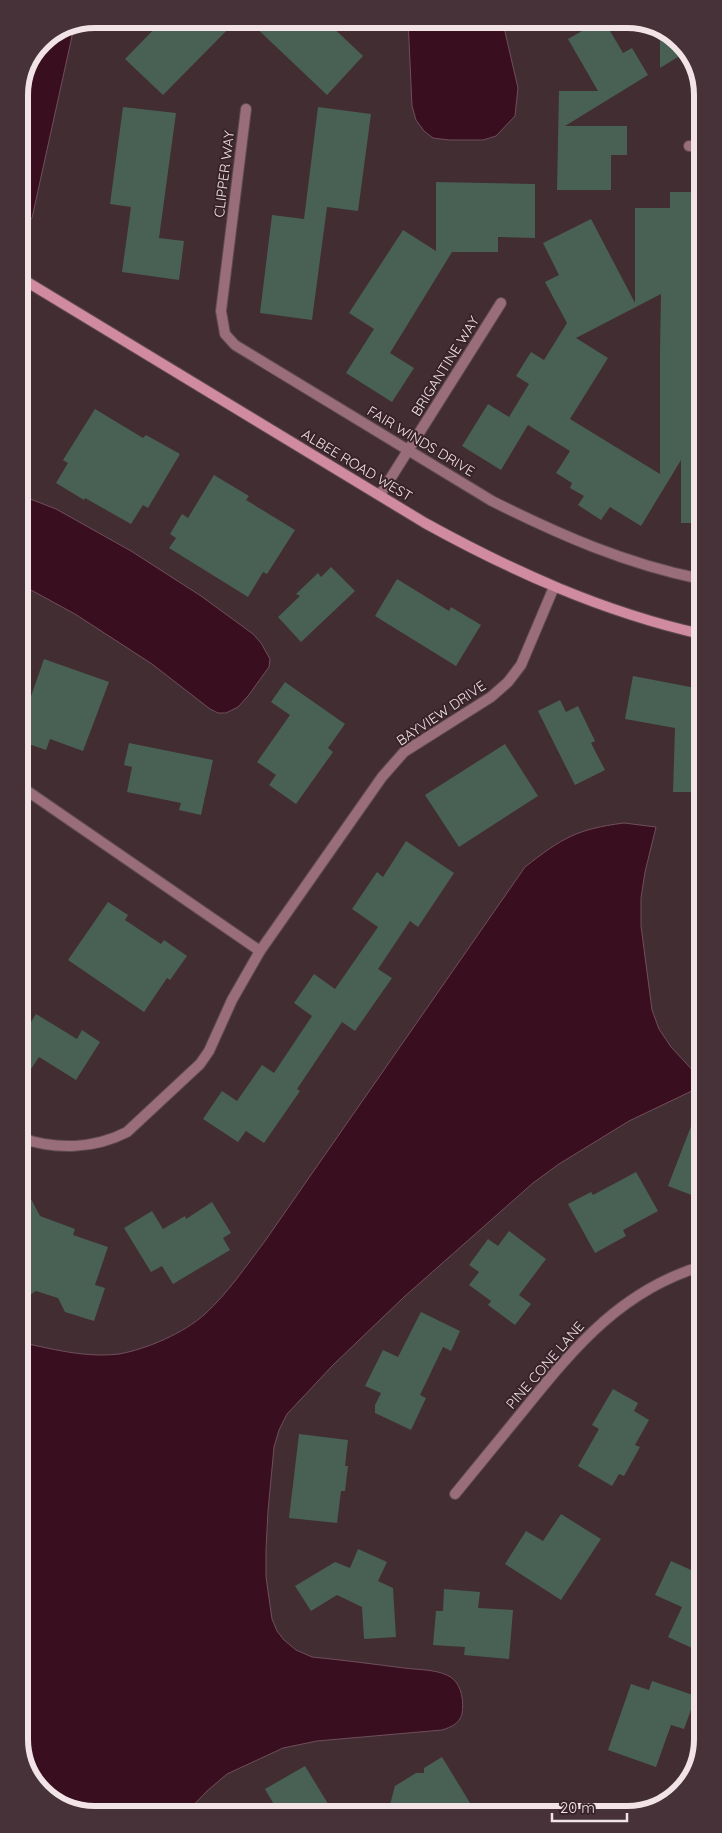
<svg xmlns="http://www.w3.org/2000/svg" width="722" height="1833" viewBox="0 0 722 1833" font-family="Quicksand,sans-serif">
	<rect width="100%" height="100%" fill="#422d33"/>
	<!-- water -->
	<g fill="#390e1f" stroke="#704e5b">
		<path d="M 408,19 L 502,19 L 518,88 L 515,116 L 496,136 L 483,140 L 449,140 L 433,138 L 424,131 L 416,120 L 412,106 Z"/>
		<path d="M 74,27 L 32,218 L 19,235 L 19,90 L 41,41 Z"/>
		<path d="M 20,495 L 56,509 L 131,551 L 201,596 L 253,634 L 261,643 L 270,659 L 269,667 L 248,696 L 238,707 L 226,713 L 218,713 L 210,709 L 152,664 L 75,614 L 20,584 Z"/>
		<path d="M 624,823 L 656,827 L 645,872 L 641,898 L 641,926 L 652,1010 L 659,1029 L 671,1047 L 698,1076 L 699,1082 L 698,1088 L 629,1121 L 559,1164 L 533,1183 L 404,1297 L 333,1365 L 287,1414 L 279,1430 L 274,1447 L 268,1511 L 266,1549 L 266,1577 L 272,1619 L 277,1631 L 284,1640 L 296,1650 L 312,1657 C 342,1660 373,1664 404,1668 C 418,1670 440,1669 452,1678 C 462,1686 464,1702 462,1714 C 459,1724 451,1727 442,1730 L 317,1741 L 283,1748 L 227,1774 L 207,1791 L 186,1813 L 89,1814 L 48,1798 L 23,1763 L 22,1342 C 30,1345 39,1346 47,1348 C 70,1353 96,1357 119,1354 C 147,1349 184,1333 205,1314 C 228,1293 246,1266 265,1241 L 525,867 C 562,838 577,829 624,823 Z"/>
	</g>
	<!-- building -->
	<g fill="#496055" fill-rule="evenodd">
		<path d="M 164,19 L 238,19 L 163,95 L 125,59 Z"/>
		<path d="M 247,19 L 324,19 L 363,56 L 327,95 Z"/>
		<path d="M 603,19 L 623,53 L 632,48 L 648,75 L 565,126 L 627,126 L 627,155 L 611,155 L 611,190 L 557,190 L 559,91 L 598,91 L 568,39 Z"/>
		<path d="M 660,29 L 674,35 L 686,52 L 660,68 Z"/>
		<path d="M 123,107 L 176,113 L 159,238 L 184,241 L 179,280 L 122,272 L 131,207 L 110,204 Z"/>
		<path d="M 318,107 L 371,114 L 358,211 L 327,207 L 312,320 L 260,313 L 272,215 L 304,219 Z"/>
		<path d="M 436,182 L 535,184 L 535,238 L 498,237 L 498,252 L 452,252 L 390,353 L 414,368 L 392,402 L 346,373 L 374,329 L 349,313 L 403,230 L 436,251 Z"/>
		<path d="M 670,192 L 698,192 L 698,208 L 700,208 L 700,523 L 681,523 L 681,460 L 641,526 L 610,507 L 601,520 L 578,505 L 584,496 L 570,488 L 572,483 L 556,473 L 570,451 L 528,425 L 501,470 L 462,446 L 488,404 L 509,417 L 529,384 L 516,376 L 531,352 L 544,360 L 567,323 L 545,282 L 559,275 L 543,243 L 591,219 L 635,303 L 635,208 L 670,208 ZM 661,294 L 660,351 L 660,474 L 570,419 L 608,358 L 576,338 Z"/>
		<path d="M 95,409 L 143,438 L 146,435 L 180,454 L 148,508 L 143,505 L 131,524 L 85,498 L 84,500 L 56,483 L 68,463 L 63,460 Z"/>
		<path d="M 214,475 L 249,496 L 246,500 L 295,530 L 267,574 L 263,572 L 248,597 L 169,548 L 176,538 L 170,534 L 182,514 L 188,518 Z"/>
		<path d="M 331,567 L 355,591 L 301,642 L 278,617 L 300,596 L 296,594 L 318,573 L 321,577 Z"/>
		<path d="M 397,579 L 449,611 L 451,607 L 481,625 L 456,666 L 375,616 Z"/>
		<path d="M 44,659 L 109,682 L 83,751 L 50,739 L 46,750 L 20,741 L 20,703 L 28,705 Z"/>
		<path d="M 633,676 L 701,689 L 701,792 L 673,792 L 675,728 L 625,719 Z"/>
		<path d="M 285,682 L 345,724 L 328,748 L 333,752 L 296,804 L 269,785 L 276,775 L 257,762 L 290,715 L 271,702 Z"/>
		<path d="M 560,700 L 566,712 L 578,706 L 595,741 L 591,743 L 605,770 L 575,785 L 538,711 Z"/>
		<path d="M 129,743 L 213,760 L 201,815 L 179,810 L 181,803 L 127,792 L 132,767 L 124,765 Z"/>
		<path d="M 505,744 L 538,796 L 459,847 L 425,795 Z"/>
		<path d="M 406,841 L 454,873 L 418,927 L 410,921 L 378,969 L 392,978 L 355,1031 L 342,1022 L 297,1089 L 300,1091 L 264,1143 L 246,1131 L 238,1142 L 203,1119 L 222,1091 L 237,1101 L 262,1065 L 274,1073 L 312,1016 L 294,1003 L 314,974 L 335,989 L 378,927 L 352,909 L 377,872 L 383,877 Z"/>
		<path d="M 108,902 L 128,915 L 125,920 L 161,944 L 164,940 L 187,956 L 170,980 L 167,978 L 144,1012 L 68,960 Z"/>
		<path d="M 36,1014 L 77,1039 L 82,1030 L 100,1042 L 76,1080 L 39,1057 L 21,1084 L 21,1038 Z"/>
		<path d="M 700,1103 L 702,1103 L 702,1199 L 668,1186 Z"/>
		<path d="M 636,1172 L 658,1211 L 623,1230 L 626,1236 L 595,1253 L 568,1204 L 591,1192 L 593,1195 Z"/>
		<path d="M 21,1180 L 40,1216 L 75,1229 L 73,1235 L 108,1247 L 95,1285 L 105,1288 L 94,1321 L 65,1312 L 58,1298 L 36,1291 L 22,1300 Z"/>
		<path d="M 212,1202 L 231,1233 L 223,1238 L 230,1250 L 173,1284 L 162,1266 L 151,1272 L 124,1228 L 152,1211 L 163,1229 L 185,1216 L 186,1219 Z"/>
		<path d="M 509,1231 L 546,1259 L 519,1295 L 531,1304 L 515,1325 L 488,1305 L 491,1301 L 469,1285 L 479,1272 L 469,1265 L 488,1239 L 498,1246 Z"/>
		<path d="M 421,1312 L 460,1331 L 451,1351 L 443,1347 L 420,1395 L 426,1398 L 411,1430 L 375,1413 L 375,1405 L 381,1393 L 365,1386 L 383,1350 L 398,1357 Z"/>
		<path d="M 613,1389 L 638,1403 L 634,1411 L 649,1420 L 635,1445 L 640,1447 L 624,1476 L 619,1474 L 612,1486 L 578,1466 L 599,1429 L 592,1425 Z"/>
		<path d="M 299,1434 L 348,1440 L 345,1466 L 348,1466 L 345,1491 L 341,1491 L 337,1523 L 289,1518 Z"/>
		<path d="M 561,1514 L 601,1539 L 561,1600 L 505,1564 L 526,1531 L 543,1541 Z"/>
		<path d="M 358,1549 L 387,1562 L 378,1581 L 393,1588 L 396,1637 L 364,1639 L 362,1607 L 337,1595 L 311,1611 L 295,1586 L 335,1562 L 350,1568 Z"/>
		<path d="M 671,1561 L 698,1573 L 703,1563 L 703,1653 L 668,1637 L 682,1607 L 655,1595 Z"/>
		<path d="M 444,1589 L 480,1592 L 478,1608 L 513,1610 L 509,1659 L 464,1655 L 465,1647 L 433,1645 L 436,1611 L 443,1611 Z"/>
		<path d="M 652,1681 L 696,1696 L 684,1729 L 671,1725 L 656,1767 L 608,1750 L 631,1684 L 649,1690 Z"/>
		<path d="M 442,1757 L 470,1803 L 455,1812 L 388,1812 L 395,1786 L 416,1773 L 424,1773 L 424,1768 Z"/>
		<path d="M 305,1766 L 333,1812 L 279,1813 L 265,1789 Z"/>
	</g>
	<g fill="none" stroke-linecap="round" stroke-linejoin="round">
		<defs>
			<g id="street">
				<path d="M 246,109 L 221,311 L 225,334 L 235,345 L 492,501 C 560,535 626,564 701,579"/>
				<path d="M 689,146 L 700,146"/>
				<path d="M 380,495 L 501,303"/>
				<path d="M 20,786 L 260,951"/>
				<path d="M 21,1138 C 56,1150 94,1149 127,1132 L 200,1064 L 209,1051 L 232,1000 L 260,951 L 382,777 L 404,752 L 491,697 L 508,682 L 521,665 L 554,587"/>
				<path d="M 455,1494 C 479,1465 503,1435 527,1406 C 577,1344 623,1290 702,1266"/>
			</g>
			<path id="secondary" d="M 19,277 L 425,523 C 512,571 603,612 701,634"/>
		</defs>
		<!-- street casing -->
		<use href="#street" stroke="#5e4a50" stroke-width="12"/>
		<!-- secondary casing -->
		<use href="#secondary" stroke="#5e4a50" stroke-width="12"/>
		<!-- street -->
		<use href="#street" stroke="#996d7a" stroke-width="10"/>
		<!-- secondary -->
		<use href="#secondary" stroke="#d18ba1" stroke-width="10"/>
	</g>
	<g text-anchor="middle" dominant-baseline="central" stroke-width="4" stroke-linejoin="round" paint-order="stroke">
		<!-- street labels -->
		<g font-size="14" fill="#f1e3e6" stroke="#372329">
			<text transform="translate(224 174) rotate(-83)">CLIPPER WAY</text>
			<text transform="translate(445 366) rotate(-58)">BRIGANTINE WAY</text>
			<text transform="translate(421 441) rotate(31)">FAIR WINDS DRIVE</text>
			<text transform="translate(357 465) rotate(31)">ALBEE ROAD WEST</text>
			<text transform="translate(441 713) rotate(-34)">BAYVIEW DRIVE</text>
			<text transform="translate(545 1365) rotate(-49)">PINE CONE LANE</text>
		</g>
	</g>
	<!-- crop -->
	<path d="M0 0H722V1833H0ZM95 28H627A67 67 0 0 1 694 95V1739A67 67 0 0 1 627 1806H95A67 67 0 0 1 28 1739V95A67 67 0 0 1 95 28Z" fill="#463238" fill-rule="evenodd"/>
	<path fill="none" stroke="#f1e3e6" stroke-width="6" d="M95 28H627A67 67 0 0 1 694 95V1739A67 67 0 0 1 627 1806H95A67 67 0 0 1 28 1739V95A67 67 0 0 1 95 28Z"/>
	<!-- scale -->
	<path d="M552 1813v8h75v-8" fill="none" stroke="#f1e3e6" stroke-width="2.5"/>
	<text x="560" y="1813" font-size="15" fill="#f1e3e6" stroke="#372329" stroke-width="4" paint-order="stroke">20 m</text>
</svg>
